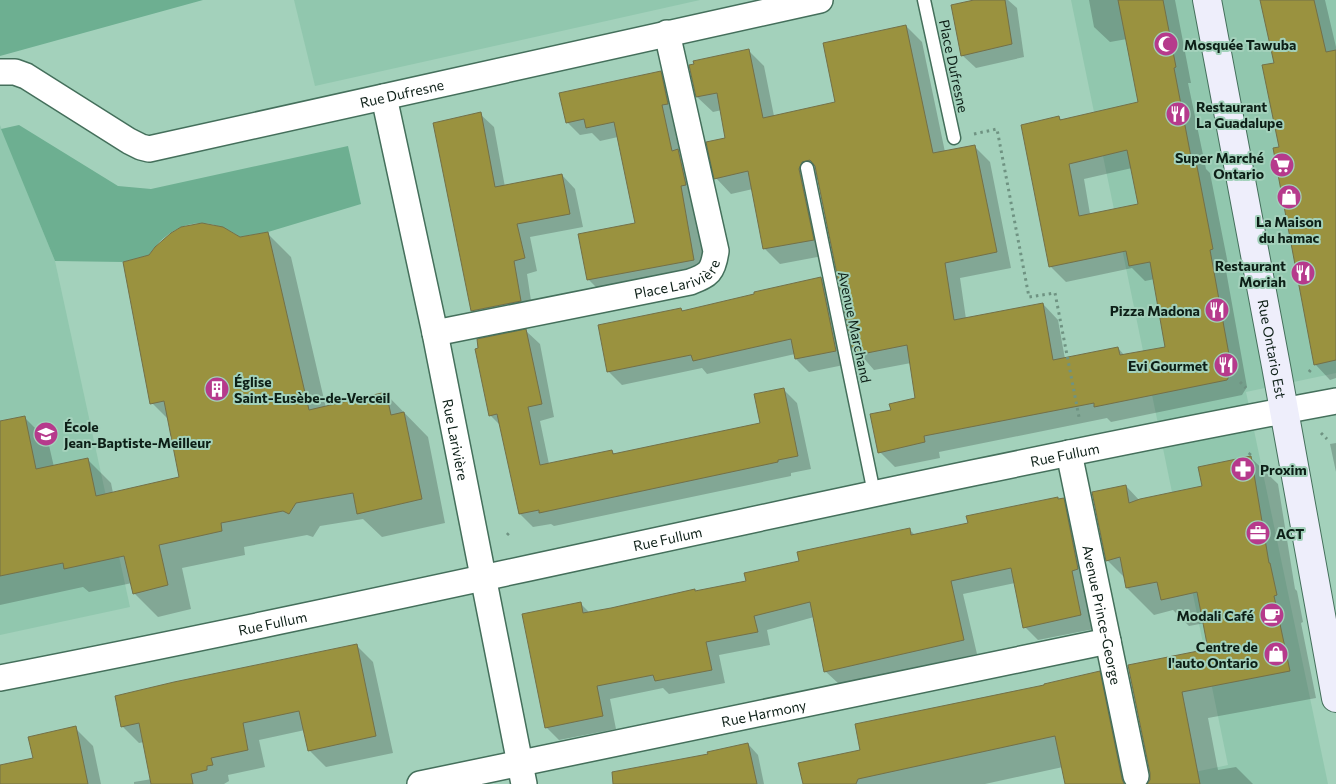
<svg xmlns="http://www.w3.org/2000/svg" width="1336" height="784" viewBox="0 0 1336 784" font-family="Commissioner,sans-serif">
	<rect width="100%" height="100%" fill="#a3d1bb"/>
	<!-- built -->
	<g fill="#91c7ae">
		<path d="M 294,0 L 700,0 L 315,86 Z"/>
		<path d="M 1071,0 L 1336,0 L 1336,373 L 1246,392 L 1328,784 L 1138,784 L 1228,765 Z"/>
		<path d="M 0,125 L 55,261 L 130,607 L 0,635 Z"/>
	</g>
	<!-- green -->
	<g fill="#6daf91">
		<path d="M 0,0 L 203,0 L 0,56 Z"/>
		<path d="M 19,125 L 118,186 L 151,189 L 348,146 L 361,204 L 268,232 L 240,237 C 206,213 172,221 149,255 L 123,262 L 55,261 L 1,129 Z"/>
	</g>
	<!-- shadow -->
	<g fill="#0003" fill-rule="evenodd">
		<path d="M 980,0 L 1008,0 L 1017,8 L 1024,57 L 976,68 L 962,55 Z"/>
		<path d="M 1089,0 L 1175,0 L 1191,83 L 1188,83 L 1206,169 L 1210,173 L 1228,264 L 1225,265 L 1247,387 L 1242,395 L 1111,422 L 1107,418 L 939,452 L 940,458 L 895,467 L 880,452 L 892,411 L 917,398 L 911,363 L 874,370 L 854,347 L 818,175 L 814,185 L 828,255 L 780,264 L 764,248 L 753,189 L 731,194 L 716,178 L 727,139 L 722,110 L 713,112 L 697,97 L 690,66 L 749,51 L 764,66 L 774,116 L 836,103 L 906,26 L 922,42 L 945,152 L 974,146 L 990,162 L 1011,268 L 960,278 L 966,319 L 1043,304 L 1058,320 L 1065,359 L 1118,348 L 1125,356 L 1167,348 L 1155,279 L 1145,281 L 1132,268 L 1066,282 L 1050,266 L 1059,118 L 1062,120 L 1140,103 L 1127,39 L 1110,42 L 1094,27 ZM 1132,168 L 1140,205 L 1090,214 L 1084,179 Z"/>
		<path d="M 1261,0 L 1325,0 L 1336,47 L 1336,378 L 1330,380 L 1315,364 L 1280,148 L 1276,64 Z"/>
		<path d="M 660,72 L 674,86 L 707,273 L 602,293 L 588,279 L 637,224 L 618,137 L 600,141 L 592,133 L 580,135 L 567,122 Z"/>
		<path d="M 480,114 L 494,127 L 505,187 L 562,175 L 575,189 L 583,227 L 530,237 L 537,271 L 527,274 L 533,314 L 486,324 L 472,311 Z"/>
		<path d="M 267,233 L 291,257 L 326,408 L 386,394 L 428,437 L 445,523 L 382,537 L 363,519 L 320,526 L 313,537 L 307,535 L 244,547 L 245,555 L 182,568 L 191,609 L 158,617 L 134,593 L 132,583 L 89,592 L 83,587 L 0,605 L 0,422 L 24,417 L 48,441 L 54,467 L 87,459 L 111,483 L 113,493 L 181,478 L 170,421 L 152,403 L 240,239 Z"/>
		<path d="M 821,278 L 834,292 L 849,364 L 809,372 L 796,359 L 795,354 L 707,374 L 702,368 L 622,385 L 608,371 L 681,309 L 684,312 Z"/>
		<path d="M 526,331 L 540,344 L 554,417 L 540,421 L 549,464 L 611,451 L 615,454 L 761,424 L 783,389 L 797,403 L 811,469 L 791,473 L 791,476 L 554,526 L 551,524 L 533,527 L 520,514 L 501,426 L 490,415 Z"/>
		<path d="M 1336,443 L 1336,472 L 1330,444 Z"/>
		<path d="M 1251,458 L 1278,484 L 1295,589 L 1297,591 L 1303,622 L 1301,623 L 1316,698 L 1208,718 L 1218,770 L 1236,767 L 1253,784 L 1149,784 L 1151,773 L 1129,666 L 1210,650 L 1205,623 L 1189,626 L 1173,610 L 1154,615 L 1127,588 L 1125,578 L 1107,560 L 1126,486 L 1140,501 L 1203,486 Z"/>
		<path d="M 1063,499 L 1077,513 L 1094,629 L 1038,640 L 1025,627 L 1015,583 L 963,594 L 977,654 L 839,684 L 825,671 L 814,617 L 767,630 L 770,645 L 719,655 L 725,683 L 669,694 L 663,688 L 610,699 L 616,729 L 559,740 L 546,727 L 580,603 L 590,613 L 748,582 L 800,562 L 910,530 L 915,535 L 969,524 Z"/>
		<path d="M 356,645 L 373,662 L 393,753 L 326,767 L 309,750 L 305,730 L 259,740 L 265,767 L 228,775 L 229,781 L 224,784 L 134,784 L 134,782 L 152,779 L 144,742 L 139,743 L 122,726 Z"/>
		<path d="M 1099,673 L 1126,699 L 1144,784 L 1066,784 L 1063,767 L 985,784 L 804,784 L 862,751 L 1045,686 Z"/>
		<path d="M 75,728 L 93,746 L 101,784 L 0,784 L 0,766 L 34,759 Z"/>
		<path d="M 748,744 L 758,755 L 764,784 L 616,784 L 709,755 Z"/>
	</g>
	<!-- building -->
	<g fill="#9a923f" stroke="#737049" fill-rule="evenodd">
		<path d="M 974,0 L 1005,0 L 1012,44 L 961,56 L 951,5 Z"/>
		<path d="M 1118,0 L 1163,0 L 1176,67 L 1174,68 L 1191,157 L 1195,156 L 1213,249 L 1210,250 L 1232,371 L 1227,380 L 1094,407 L 1094,403 L 924,436 L 925,442 L 878,453 L 870,414 L 891,410 L 889,404 L 915,398 L 907,345 L 857,355 L 856,347 L 852,348 L 815,166 L 810,160 L 802,162 L 799,169 L 814,240 L 763,249 L 748,171 L 714,179 L 706,142 L 725,138 L 717,93 L 696,97 L 689,65 L 694,64 L 693,61 L 749,49 L 763,118 L 835,102 L 823,43 L 906,25 L 933,153 L 975,145 L 997,252 L 945,263 L 954,320 L 1043,303 L 1053,360 L 1118,347 L 1120,355 L 1165,347 L 1150,262 L 1129,266 L 1126,251 L 1049,267 L 1021,125 L 1059,116 L 1060,120 L 1138,102 ZM 1127,150 L 1138,204 L 1079,216 L 1069,164 Z"/>
		<path d="M 1260,0 L 1314,0 L 1326,52 L 1336,50 L 1336,360 L 1314,365 L 1273,148 L 1279,147 L 1262,65 L 1274,63 Z"/>
		<path d="M 661,71 L 668,104 L 662,105 L 672,151 L 678,149 L 686,185 L 681,186 L 694,260 L 587,280 L 578,234 L 635,223 L 614,122 L 586,128 L 584,119 L 566,123 L 559,93 Z"/>
		<path d="M 481,112 L 495,187 L 562,174 L 570,214 L 517,224 L 525,258 L 514,261 L 521,301 L 471,311 L 433,123 Z"/>
		<path d="M 202,223 L 223,227 L 240,237 L 268,232 L 309,410 L 386,392 L 391,415 L 404,412 L 422,499 L 357,514 L 353,493 L 296,503 L 289,514 L 283,511 L 221,523 L 222,531 L 159,545 L 168,585 L 133,594 L 124,556 L 64,569 L 63,563 L 0,576 L 0,421 L 25,416 L 36,469 L 88,458 L 96,496 L 179,477 L 164,401 L 150,404 L 123,262 L 149,255 L 155,247 L 171,233 L 181,227 Z"/>
		<path d="M 821,277 L 836,351 L 795,359 L 791,339 L 693,361 L 691,355 L 607,372 L 598,325 L 681,308 L 682,311 L 754,294 L 754,292 Z"/>
		<path d="M 526,329 L 542,404 L 528,407 L 540,465 L 612,450 L 613,454 L 760,423 L 754,394 L 784,388 L 798,456 L 778,460 L 778,462 L 539,513 L 539,510 L 519,514 L 497,414 L 489,416 L 475,349 L 478,348 L 477,339 Z"/>
		<path d="M 1251,456 L 1269,563 L 1270,563 L 1277,595 L 1274,596 L 1290,671 L 1182,692 L 1200,784 L 1147,784 L 1150,780 L 1150,773 L 1128,665 L 1208,649 L 1197,592 L 1161,600 L 1157,582 L 1126,588 L 1120,557 L 1106,561 L 1092,492 L 1126,485 L 1129,503 L 1140,499 L 1202,486 L 1198,467 Z"/>
		<path d="M 1058,497 L 1058,499 L 1064,498 L 1078,569 L 1072,571 L 1081,615 L 1023,628 L 1011,568 L 951,581 L 964,640 L 824,672 L 810,602 L 754,616 L 758,632 L 706,642 L 712,670 L 655,681 L 653,675 L 597,686 L 603,716 L 545,728 L 522,614 L 581,602 L 583,613 L 611,608 L 695,589 L 695,591 L 746,581 L 744,573 L 799,561 L 797,552 L 910,528 L 911,535 L 968,523 L 966,516 Z"/>
		<path d="M 357,644 L 376,736 L 308,751 L 299,711 L 243,723 L 248,750 L 211,758 L 213,765 L 207,766 L 207,770 L 191,774 L 193,784 L 151,784 L 139,723 L 121,727 L 115,696 L 174,682 Z"/>
		<path d="M 1100,671 L 1122,779 L 1124,784 L 1065,784 L 1055,736 L 858,779 L 856,784 L 803,784 L 798,763 L 860,750 L 855,724 L 1044,685 L 1044,684 Z"/>
		<path d="M 76,726 L 88,784 L 0,784 L 0,765 L 33,758 L 28,737 Z"/>
		<path d="M 748,743 L 757,784 L 613,784 L 612,772 L 708,754 L 707,752 Z"/>
	</g>
	<g fill="none" stroke-linecap="round" stroke-linejoin="round">
		<defs>
			<g id="lane">
				<path d="M 924,0 L 954,138"/>
				<path d="M 807,168 L 874,493"/>
			</g>
			<g id="street">
				<path id="s1" d="M 0,72 L 15,72 L 26,76 L 129,141 L 141,147 L 149,149 L 820,0"/>
				<path id="s2" d="M 384,97 L 435,333 L 524,784"/>
				<path id="s3" d="M 435,333 L 690,282 C 709,275 713,272 716,251 L 667,33"/>
				<path id="s4" d="M 1069,453 L 1136,776"/>
				<path id="s5" d="M 0,678 C 447,591 889,484 1336,401"/>
				<path id="s6" d="M 420,784 L 1108,641"/>
			</g>
			<g id="secondary">
				<path id="s7" d="M 1207,0 L 1276,366 L 1336,698"/>
			</g>
		</defs>
		<!-- lane casing -->
		<use href="#lane" stroke="#446f5b" stroke-width="15"/>
		<!-- street casing -->
		<use href="#street" stroke="#446f5b" stroke-width="28"/>
		<!-- secondary casing -->
		<use href="#secondary" stroke="#446f5b" stroke-width="30"/>
		<!-- path -->
		<g stroke="#6f9382" stroke-width="3" stroke-dasharray="2.5 4" stroke-linecap="butt">
			<path d="M 974,134 L 997,129 L 1029,297 L 1055,293 L 1079,417"/>
			<path d="M 1309,372 L 1312,368"/>
			<path d="M 1240,382 L 1246,388"/>
			<path d="M 1321,433 L 1327,439"/>
			<path d="M 1249,455 L 1253,450"/>
			<path d="M 507,535 L 510,532"/>
		</g>
		<!-- lane -->
		<use href="#lane" stroke="#fff" stroke-width="12"/>
		<!-- street -->
		<use href="#street" stroke="#fff" stroke-width="25"/>
		<!-- secondary -->
		<use href="#secondary" stroke="#eeeefb" stroke-width="28"/>
	</g>
	<!-- icons -->
	<defs>
		<symbol id="mosque-disc" viewBox="-11 -11 22 22"><circle r="9.5" fill="#b63a8c" stroke="#a3d1bb"/><path d="M3.5-4.9A6 6 0 1 0 3.5 4.9A5 5 0 1 1 3.5-4.9Z" fill="#fff"/></symbol>
		<symbol id="restaurant-disc" viewBox="-11 -11 22 22"><circle r="9.5" fill="#b63a8c" stroke="#a3d1bb"/><path d="M-5-6h1v4h1v-4h1v4h1v-4h1v5L-1.5 .5V6h-2V.5L-5-1ZM5-6V6H3V1.5H1.5Q1.5-4 5-6Z" fill="#fff"/></symbol>
		<symbol id="supermarket-disc" viewBox="-11 -11 22 22"><circle r="9.5" fill="#b63a8c" stroke="#a3d1bb"/><path d="M-6-5.5h2.5l.6 2H6L4.5 2H-2.5L-4.4-4H-6ZM-1.5 3.2a1.3 1.3 0 1 0 .1 0ZM3 3.2a1.3 1.3 0 1 0 .1 0Z" fill="#fff"/></symbol>
		<symbol id="shop-disc" viewBox="-11 -11 22 22"><circle r="9.5" fill="#b63a8c" stroke="#a3d1bb"/><path d="M-5-2.5h2.3a2.7 3.5 0 0 1 5.4 0H5L5.5 6h-11ZM-1.5-2.5h3a1.5 2.3 0 0 0-3 0Z" fill="#fff"/></symbol>
		<symbol id="building-disc" viewBox="-11 -11 22 22"><circle r="9.5" fill="#b63a8c" stroke="#a3d1bb"/><path d="M-4-6H4V6H1V3H-1V6H-4ZM-2.5-4.3h1.7v1.8h-1.7ZM.8-4.3h1.7v1.8H.8ZM-2.5-1h1.7V.8h-1.7ZM.8-1h1.7V.8H.8Z" fill="#fff"/></symbol>
		<symbol id="school-disc" viewBox="-11 -11 22 22"><circle r="9.5" fill="#b63a8c" stroke="#a3d1bb"/><path d="M0-5L7-2L0 1L-7-2ZM-4 1L0 2.5L4 1V4Q0 6-4 4Z" fill="#fff"/></symbol>
		<symbol id="pharmacy-disc" viewBox="-11 -11 22 22"><circle r="9.5" fill="#b63a8c" stroke="#a3d1bb"/><path d="M-2-6h4v4h4v4h-4v4h-4v-4h-4v-4h4Z" fill="#fff"/></symbol>
		<symbol id="office-disc" viewBox="-11 -11 22 22"><circle r="9.5" fill="#b63a8c" stroke="#a3d1bb"/><path d="M-6-3h4V-5.5h4V-3h4V5H-6ZM-1-4.5V-3h2v-1.5ZM-6 0V1H6V0Z" fill="#fff"/></symbol>
		<symbol id="cafe-disc" viewBox="-11 -11 22 22"><circle r="9.5" fill="#b63a8c" stroke="#a3d1bb"/><path d="M-5.5-4.5H6V0H3Q3 3.5 0 3.5H-2.5Q-5.5 3.5-5.5 0ZM3-3.2v2h1.7v-2ZM-6 4.5H4V6H-6Z" fill="#fff"/></symbol>
	</defs>
	<g fill-rule="evenodd">
		<use href="#mosque-disc" x="1152" y="30" width="28" height="28"/>
		<use href="#restaurant-disc" x="1164" y="100" width="28" height="28"/>
		<use href="#supermarket-disc" x="1268" y="151" width="28" height="28"/>
		<use href="#shop-disc" x="1275" y="183" width="28" height="28"/>
		<use href="#restaurant-disc" x="1289" y="259" width="28" height="28"/>
		<use href="#restaurant-disc" x="1203" y="296" width="28" height="28"/>
		<use href="#restaurant-disc" x="1212" y="351" width="28" height="28"/>
		<use href="#building-disc" x="203" y="375" width="28" height="28"/>
		<use href="#school-disc" x="32" y="420" width="28" height="28"/>
		<use href="#pharmacy-disc" x="1229" y="455" width="28" height="28"/>
		<use href="#office-disc" x="1244" y="519" width="28" height="28"/>
		<use href="#cafe-disc" x="1258" y="601" width="28" height="28"/>
		<use href="#shop-disc" x="1262" y="640" width="28" height="28"/>
	</g>
	<g text-anchor="middle" dominant-baseline="central" stroke-width="4" stroke-linejoin="round" paint-order="stroke">
		<!-- poi labels -->
		<g font-size="14" font-weight="bold" fill="#0d1f17" stroke="#a3d1bb" text-anchor="start">
			<text x="1184" y="44">Mosquée Tawuba</text>
			<text x="1196" y="106">Restaurant<tspan x="1196" dy="16">La Guadalupe</tspan></text>
			<text x="1264" y="157" text-anchor="end">Super Marché<tspan x="1264" dy="16">Ontario</tspan></text>
			<text x="1289" y="221" text-anchor="middle">La Maison<tspan x="1289" dy="16">du hamac</tspan></text>
			<text x="1286" y="265" text-anchor="end">Restaurant<tspan x="1286" dy="16">Moriah</tspan></text>
			<text x="1200" y="310" text-anchor="end">Pizza Madona</text>
			<text x="1208" y="365" text-anchor="end">Evi Gourmet</text>
			<text x="234" y="381">Église<tspan x="234" dy="16">Saint-Eusèbe-de-Verceil</tspan></text>
			<text x="64" y="426">École<tspan x="64" dy="16">Jean-Baptiste-Meilleur</tspan></text>
			<text x="1260" y="469">Proxim</text>
			<text x="1276" y="533">ACT</text>
			<text x="1254" y="615" text-anchor="end">Modali Café</text>
			<text x="1258" y="646" text-anchor="end">Centre de<tspan x="1258" dy="16">l'auto Ontario</tspan></text>
		</g>
		<!-- street labels -->
		<g font-size="14" fill="#0d1f17" stroke="#a3d1bb">
			<text transform="translate(954 66) rotate(78)">Place Dufresne</text>
			<text stroke="none"><textPath href="#s1" startOffset="429">Rue Dufresne</textPath></text>
			<text stroke="none"><textPath href="#s3" startOffset="249">Place Larivière</textPath></text>
			<text transform="translate(855 327) rotate(78)">Avenue Marchand</text>
			<text stroke="none"><textPath href="#s7" startOffset="355">Rue Ontario Est</textPath></text>
			<text stroke="none"><textPath href="#s2" startOffset="350">Rue Larivière</textPath></text>
			<text stroke="none"><textPath href="#s5" startOffset="1088">Rue Fullum</textPath></text>
			<text stroke="none"><textPath href="#s5" startOffset="682">Rue Fullum</textPath></text>
			<text stroke="none"><textPath href="#s4" startOffset="165">Avenue Prince-George</textPath></text>
			<text stroke="none"><textPath href="#s5" startOffset="278">Rue Fullum</textPath></text>
			<text stroke="none"><textPath href="#s6" startOffset="351">Rue Harmony</textPath></text>
		</g>
	</g>
</svg>
